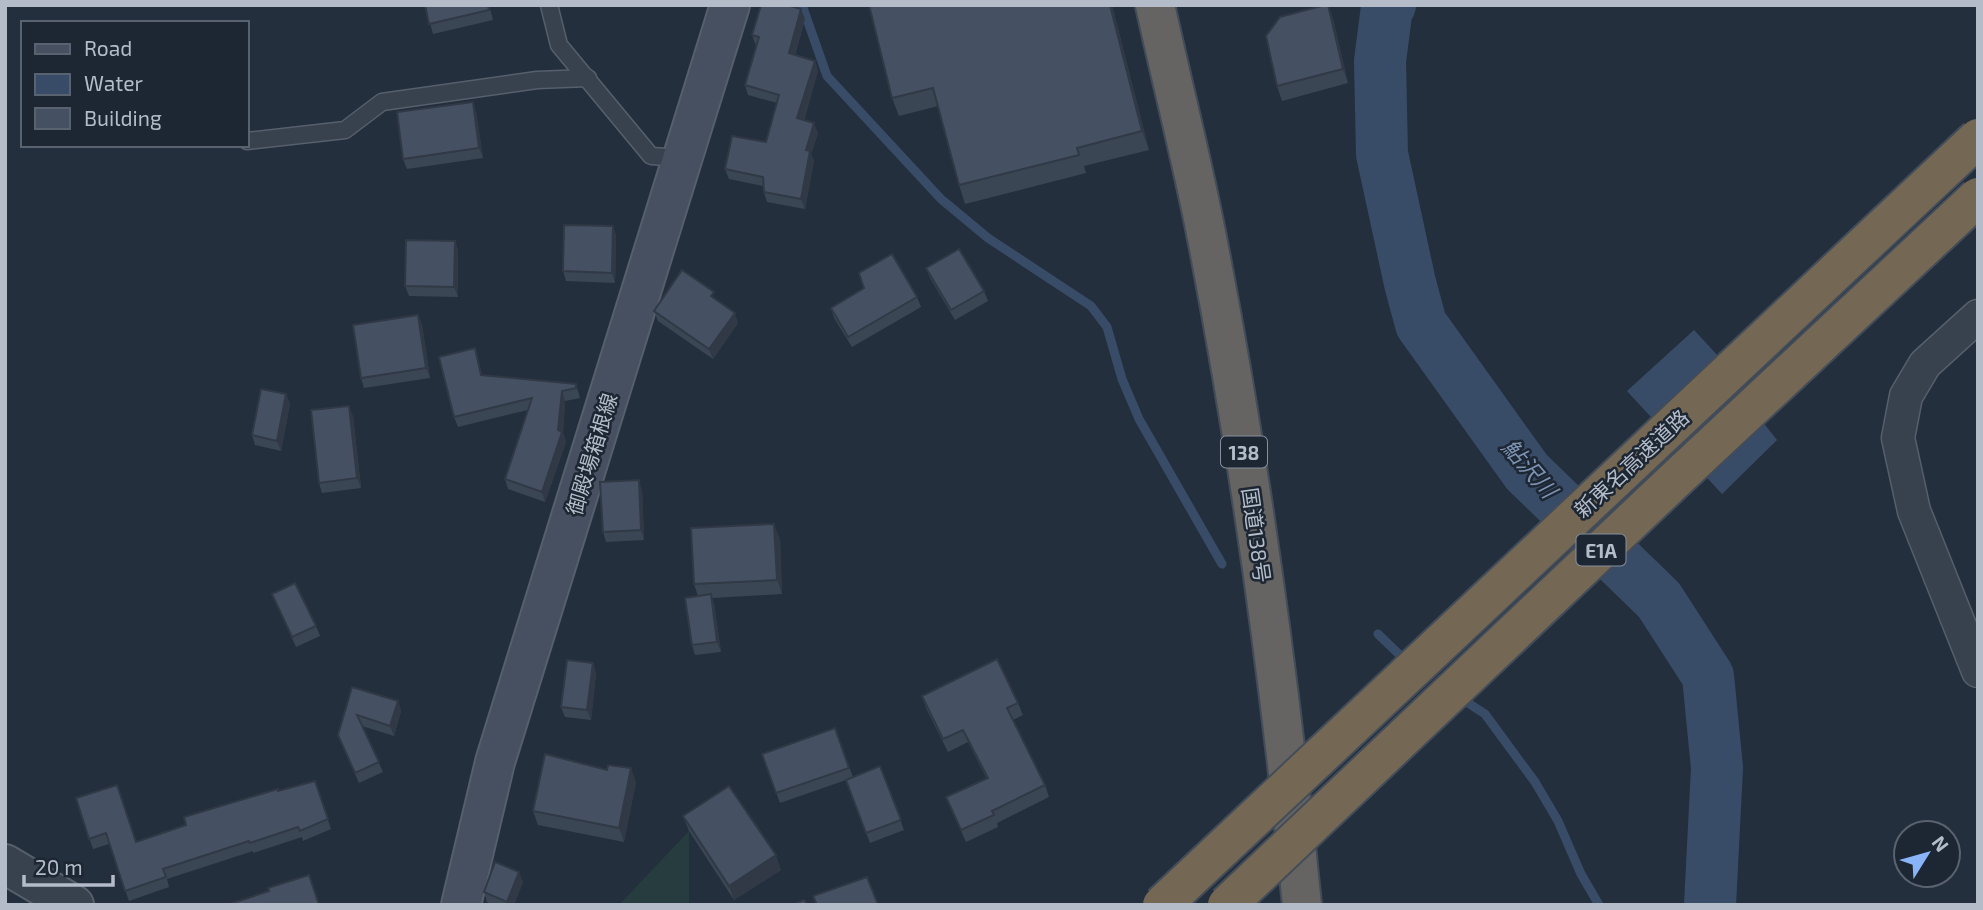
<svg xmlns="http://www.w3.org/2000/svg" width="1983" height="910" viewBox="0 0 1983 910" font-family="'Exo 2','Noto Sans JP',sans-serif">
	<rect width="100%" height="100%" fill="#242f3e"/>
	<!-- green -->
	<path fill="#263c3f" d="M 689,831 L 689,905 L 619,905 Z"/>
	<!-- water -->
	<path fill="#394c67" d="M 1694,330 L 1769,411 L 1762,421 L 1777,440 L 1722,494 L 1627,391 Z"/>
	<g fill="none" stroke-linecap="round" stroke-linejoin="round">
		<!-- stream -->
		<g stroke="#394c67" stroke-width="9">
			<path d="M 802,5 L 827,76 L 941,199 L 988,238 L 1091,306 L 1107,327 L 1122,379 L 1139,419 L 1222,564"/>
			<path d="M 1378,634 L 1407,662"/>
			<path d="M 1459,697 L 1485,714 L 1535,782 L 1558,821 L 1581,874 L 1599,905"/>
		</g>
		<!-- river -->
		<path stroke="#394c67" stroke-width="52" d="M 1390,5 L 1387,7 L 1380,61 L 1382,154 L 1410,283 L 1421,324 L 1527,472 L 1659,600 L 1708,676 L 1717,768 L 1710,905"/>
		<defs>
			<g id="service">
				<path d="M 549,5 L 559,45 L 651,156 L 684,158"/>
				<path d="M 247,141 L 345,130 L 382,102 L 537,80 L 588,78"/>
			</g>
			<path id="minor" d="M 1978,316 L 1925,364 L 1906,396 L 1898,438 L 1914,511 L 1978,671"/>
			<path id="tertiary" d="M 5,864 L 74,905"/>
			<path id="secondary" d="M 461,905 L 495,762 L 730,5"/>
			<path id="trunk" d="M 1155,5 C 1172,83 1192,160 1207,238 C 1250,459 1280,681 1302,905"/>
		</defs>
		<!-- service casing -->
		<use href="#service" stroke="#565f6c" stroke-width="19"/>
		<!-- minor casing -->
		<use href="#minor" stroke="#565f6c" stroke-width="35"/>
		<!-- tertiary casing -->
		<use href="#tertiary" stroke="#565f6c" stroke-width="42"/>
		<!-- secondary casing -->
		<use href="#secondary" stroke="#565f6c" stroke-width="42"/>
		<!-- trunk casing -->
		<use href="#trunk" stroke="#434c59" stroke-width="42"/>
		<!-- service -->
		<use href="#service" stroke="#38414e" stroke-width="16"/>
		<!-- minor -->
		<use href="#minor" stroke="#38414e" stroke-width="32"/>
		<!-- tertiary -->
		<use href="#tertiary" stroke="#38414e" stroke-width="38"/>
		<!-- secondary -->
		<use href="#secondary" stroke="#465061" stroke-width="38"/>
		<!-- trunk -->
		<use href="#trunk" stroke="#656462" stroke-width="38"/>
		<defs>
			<g id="motorway-bridge">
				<path d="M 1162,905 L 1978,138"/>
				<path d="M 1227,905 L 1677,478 L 1978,197"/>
			</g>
		</defs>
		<!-- motorway-bridge casing -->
		<use href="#motorway-bridge" stroke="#434c59" stroke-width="42" stroke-linecap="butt"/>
		<!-- motorway-bridge -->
		<use href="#motorway-bridge" stroke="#746855" stroke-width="38"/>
	</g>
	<!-- wall -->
	<g fill="#3b4654">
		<path d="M 425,5 L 489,5 L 493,20 L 433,34 Z"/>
		<path d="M 1112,5 L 1149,150 L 1084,166 L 1086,173 L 965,204 L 959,185 L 938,106 L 899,116 L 892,98 Z"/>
		<path d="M 1328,5 L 1333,19 L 1348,83 L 1282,101 L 1277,86 Z"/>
		<path d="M 805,19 L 795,55 L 815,61 L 818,71 L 804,120 L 818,133 L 811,154 L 814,161 L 805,209 L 767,202 L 764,192 L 763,186 L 729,179 L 725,169 L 766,142 L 777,103 L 748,95 L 745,85 L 756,46 L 752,35 Z"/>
		<path d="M 476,112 L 483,158 L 407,169 L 403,159 Z"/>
		<path d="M 613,226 L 616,236 L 615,283 L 566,281 L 563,271 Z"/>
		<path d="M 455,241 L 458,251 L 458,297 L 409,296 L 405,286 Z"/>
		<path d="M 926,268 L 984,291 L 988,301 L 955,320 L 930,278 Z"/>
		<path d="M 917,297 L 921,307 L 852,347 L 834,318 L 831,308 Z"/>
		<path d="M 654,311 L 738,323 L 713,359 L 658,321 Z"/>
		<path d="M 418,315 L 422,325 L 430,378 L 364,388 L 361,378 Z"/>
		<path d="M 475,348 L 482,375 L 576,384 L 580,398 L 565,401 L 563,433 L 566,442 L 545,502 L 508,489 L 505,479 L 528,410 L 458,427 L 454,417 Z"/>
		<path d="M 286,394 L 290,404 L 281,451 L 255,445 L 252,435 Z"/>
		<path d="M 353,416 L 361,488 L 322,493 L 319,483 Z"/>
		<path d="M 642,490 L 644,540 L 606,542 L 603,532 Z"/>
		<path d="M 780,539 L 782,594 L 712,598 L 714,604 L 721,652 L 695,655 L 692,645 L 698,596 L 694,584 Z"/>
		<path d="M 272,594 L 316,626 L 320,636 L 296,647 Z"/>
		<path d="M 593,663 L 596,673 L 591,720 L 565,717 L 561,707 Z"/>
		<path d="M 352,687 L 398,701 L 401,711 L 394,736 L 362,726 L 383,772 L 359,783 L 338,735 Z"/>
		<path d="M 922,696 L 1018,703 L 1023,715 L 1013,720 L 1045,785 L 1049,797 L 997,823 L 998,827 L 966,842 L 946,797 L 987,779 L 968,742 L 948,752 L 926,708 Z"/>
		<path d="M 835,728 L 853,777 L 880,766 L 904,830 L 870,843 L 846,780 L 780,803 L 762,754 Z"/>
		<path d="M 315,781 L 331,829 L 303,841 L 302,837 L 253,853 L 253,851 L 167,879 L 169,887 L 129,901 L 109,844 L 93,849 L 76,798 L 136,842 L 186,825 L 278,791 Z"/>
		<path d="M 636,782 L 624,842 L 538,825 L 533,811 Z"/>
		<path d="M 683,816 L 781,870 L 734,900 L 689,831 Z"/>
		<path d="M 523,882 L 514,905 L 493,905 L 487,902 L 484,892 Z"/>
	</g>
	<!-- shaded-wall -->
	<g fill="#303945">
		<path d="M 1110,5 L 1112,5 L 1149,150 L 1142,131 Z"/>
		<path d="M 1328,5 L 1333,19 L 1348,83 L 1343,69 Z"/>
		<path d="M 801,9 L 805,19 L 792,63 L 789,53 Z"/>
		<path d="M 815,61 L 818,71 L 801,128 L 797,118 Z"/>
		<path d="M 473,102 L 476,112 L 483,158 L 479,148 Z"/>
		<path d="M 814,123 L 818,133 L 811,154 L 814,161 L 805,209 L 801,199 L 806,150 Z"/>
		<path d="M 613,226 L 616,236 L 615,283 L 612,273 Z"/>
		<path d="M 455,241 L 458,251 L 458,297 L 454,287 Z"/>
		<path d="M 735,313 L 738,323 L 713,359 L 709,349 Z"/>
		<path d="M 418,315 L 422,325 L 430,378 L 426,368 Z"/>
		<path d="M 562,391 L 565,401 L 563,433 L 566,442 L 545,502 L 542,492 Z"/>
		<path d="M 286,394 L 290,404 L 281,451 L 277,441 Z"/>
		<path d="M 349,406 L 353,416 L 361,488 L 357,478 Z"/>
		<path d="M 639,480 L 642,490 L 644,540 L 641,530 Z"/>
		<path d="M 774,524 L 780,539 L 782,594 L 777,580 Z"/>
		<path d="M 711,594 L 714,604 L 721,652 L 717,642 Z"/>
		<path d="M 593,663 L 596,673 L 591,720 L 587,710 Z"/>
		<path d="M 398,701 L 401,711 L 394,736 L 390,726 Z"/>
		<path d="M 631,768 L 636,782 L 624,842 L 619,828 Z"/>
		<path d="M 776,855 L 781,870 L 734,900 L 729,886 Z"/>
		<path d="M 519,872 L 523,882 L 514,905 L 509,905 L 507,902 Z"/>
	</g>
	<!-- building -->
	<g fill="#455162" stroke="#303945" stroke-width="2">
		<path d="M 425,5 L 488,5 L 489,10 L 429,24 Z"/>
		<path d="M 761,5 L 787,5 L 801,9 L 789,53 L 815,61 L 797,118 L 814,123 L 806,150 L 810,151 L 801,199 L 764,192 L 763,177 L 725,169 L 732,136 L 766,142 L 779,95 L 745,85 L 759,37 L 752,35 Z"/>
		<path d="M 869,5 L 1110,5 L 1142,131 L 1077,148 L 1079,155 L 959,185 L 933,88 L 892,98 Z"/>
		<path d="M 1325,5 L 1328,5 L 1343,69 L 1277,86 L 1266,36 L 1280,17 Z"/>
		<path d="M 473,102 L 479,148 L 403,159 L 397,112 Z"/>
		<path d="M 564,225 L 613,226 L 612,273 L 563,271 Z"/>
		<path d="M 406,240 L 455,241 L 454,287 L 405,286 Z"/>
		<path d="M 959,249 L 984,291 L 951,310 L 926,268 Z"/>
		<path d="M 892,254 L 917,297 L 848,337 L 831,308 L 864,288 L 859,273 Z"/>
		<path d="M 682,270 L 714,292 L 711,296 L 735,313 L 709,349 L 654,311 Z"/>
		<path d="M 418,315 L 426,368 L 361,378 L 353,325 Z"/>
		<path d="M 475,348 L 481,375 L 576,384 L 576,388 L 562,391 L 558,430 L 562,432 L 542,492 L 505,479 L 532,398 L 454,417 L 439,357 Z"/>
		<path d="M 261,389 L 286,394 L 277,441 L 252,435 Z"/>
		<path d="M 349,406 L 357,478 L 319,483 L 311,410 Z"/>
		<path d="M 639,480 L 641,530 L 603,532 L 600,482 Z"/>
		<path d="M 774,524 L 777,580 L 694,584 L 691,528 Z"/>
		<path d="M 295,583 L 316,626 L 292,637 L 272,594 Z"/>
		<path d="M 711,594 L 717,642 L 692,645 L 685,598 Z"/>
		<path d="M 997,659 L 1018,703 L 1007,708 L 1045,785 L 992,811 L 994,815 L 961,830 L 946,797 L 988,778 L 963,730 L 943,739 L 922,696 Z"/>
		<path d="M 567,660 L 593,663 L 587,710 L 561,707 Z"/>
		<path d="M 352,687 L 398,701 L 390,726 L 357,715 L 379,762 L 355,773 L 338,735 Z"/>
		<path d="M 835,728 L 849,768 L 776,793 L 762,754 Z"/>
		<path d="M 545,754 L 607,770 L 608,765 L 631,768 L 619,828 L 533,811 Z"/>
		<path d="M 880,766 L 901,820 L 866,833 L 846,780 Z"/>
		<path d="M 315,781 L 328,819 L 300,831 L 298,827 L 250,843 L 249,841 L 163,869 L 166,877 L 125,891 L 106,833 L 89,839 L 76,798 L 117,785 L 136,842 L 186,825 L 184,817 L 278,789 L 278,791 Z"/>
		<path d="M 729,786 L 776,855 L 729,886 L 683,816 Z"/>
		<path d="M 495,862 L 519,872 L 507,902 L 484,892 Z"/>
		<path d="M 309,875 L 319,905 L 227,905 L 269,891 L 268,888 Z"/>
		<path d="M 867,877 L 878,905 L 817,905 L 813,896 Z"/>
		<path d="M 804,900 L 807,905 L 793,905 Z"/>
	</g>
	<g text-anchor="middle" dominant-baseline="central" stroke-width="5" stroke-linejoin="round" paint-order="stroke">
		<!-- shield labels -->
		<g fill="#1d2633" stroke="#878f9c" stroke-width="2">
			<rect x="1221" y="436.5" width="46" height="31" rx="5"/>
			<rect x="1576.5" y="534.5" width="49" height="31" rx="5"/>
		</g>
		<g font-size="19" font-weight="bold" fill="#b4bcc9">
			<text x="1244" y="452">138</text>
			<text x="1601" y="550">E1A</text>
		</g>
		<!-- street labels -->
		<g font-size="21" fill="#b4bcc9" stroke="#1d2633">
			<text transform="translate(591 454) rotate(-73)">御殿場箱根線</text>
			<text transform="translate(1631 463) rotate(-43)">新東名高速道路</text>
			<text transform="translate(1257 535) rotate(82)">国道138号</text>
		</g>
		<!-- water labels -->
		<g font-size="23" font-style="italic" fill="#7c92b1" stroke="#1d2633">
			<text transform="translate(1530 468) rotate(49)">鮎沢川</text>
		</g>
	</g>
	<!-- border -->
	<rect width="1983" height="910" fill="none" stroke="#b4bcc9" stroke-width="14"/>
	<!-- legend -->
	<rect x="21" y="21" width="228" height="126" fill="#1d2633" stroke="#59626f" stroke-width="2"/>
	<rect x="35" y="44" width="35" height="10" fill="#465061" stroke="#59626f" stroke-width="2"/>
	<text x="84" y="56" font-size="21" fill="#b4bcc9">Road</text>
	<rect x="35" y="74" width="35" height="21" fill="#394c67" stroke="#59626f" stroke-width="2"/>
	<text x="84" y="91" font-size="21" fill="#b4bcc9">Water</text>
	<rect x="35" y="108" width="35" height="21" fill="#455162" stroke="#59626f" stroke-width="2"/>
	<text x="84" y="126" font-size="21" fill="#b4bcc9">Building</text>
	<!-- north arrow -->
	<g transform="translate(1927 854) rotate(53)"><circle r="33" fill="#1d2633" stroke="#59626f" stroke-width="2"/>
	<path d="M0-5L12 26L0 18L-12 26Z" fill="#8ab4f8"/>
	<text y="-10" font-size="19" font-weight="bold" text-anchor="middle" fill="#b4bcc9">N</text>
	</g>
	<!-- scale -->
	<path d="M24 875v10h89v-10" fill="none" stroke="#b4bcc9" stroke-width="3.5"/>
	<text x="35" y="875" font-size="21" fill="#b4bcc9" stroke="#1d2633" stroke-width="5" paint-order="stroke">20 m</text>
</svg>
